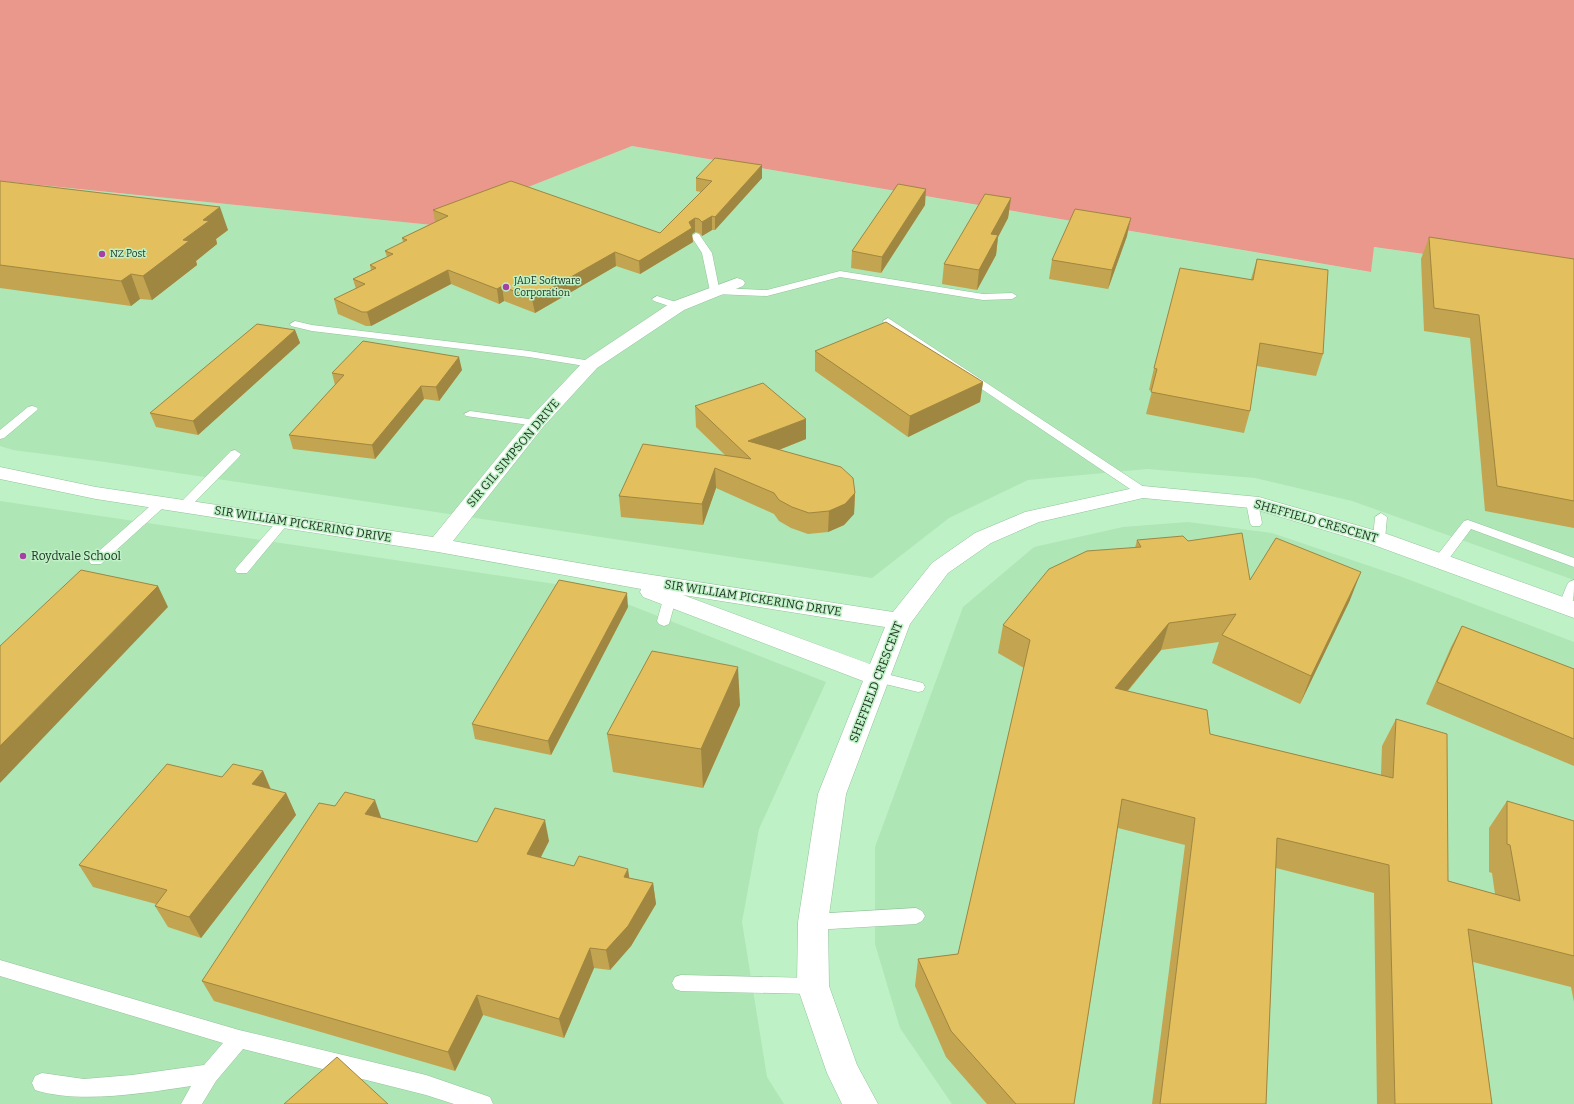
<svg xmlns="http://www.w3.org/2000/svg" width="1574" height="1104" viewBox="0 0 1574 1104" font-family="Bitter,serif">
	<rect width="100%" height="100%" fill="#bff1c6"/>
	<!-- built -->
	<g fill="#aee6b6">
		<path d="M 632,146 L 1370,272 L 1373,247 L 1574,275 L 1574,580 L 1352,501 L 1255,478 L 1147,469 L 1028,480 L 949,518 L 872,578 L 105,462 L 13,450 L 0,446 L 0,181 L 432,225 Z"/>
		<path d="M 0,501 L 589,589 L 826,682 L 759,829 L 742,922 L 767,1077 L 784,1104 L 0,1104 Z"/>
		<path d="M 1188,522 L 1272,533 L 1402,577 L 1574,642 L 1574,1104 L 952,1104 L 900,1028 L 875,944 L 875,847 L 963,607 L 1034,547 L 1123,527 Z"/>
	</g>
	<!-- green -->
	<path fill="#ea988c" d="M 0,0 L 1574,0 L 1574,275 L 1374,247 L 1371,272 L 632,146 L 432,225 L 0,181 Z"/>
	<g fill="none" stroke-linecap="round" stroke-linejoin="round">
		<defs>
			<g id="service">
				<path d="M 696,233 L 699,234 L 712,253 L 719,288 L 767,290 L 840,271 L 983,294 L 1012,293 L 1017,296 L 1012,299 L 983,300 L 840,277 L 767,296 L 715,294 L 710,291 L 702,253 L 691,236 Z"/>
				<path d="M 657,296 L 682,304 L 683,306 L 678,309 L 654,301 L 652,299 Z"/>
				<path d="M 888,318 L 1147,489 L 1149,492 L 1147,495 L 1139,495 L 884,323 L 883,321 Z"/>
				<path d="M 295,321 L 312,325 L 529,351 L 591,361 L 596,364 L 591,367 L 529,357 L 312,331 L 291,326 L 290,324 Z"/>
				<path d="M 32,406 L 36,407 L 38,409 L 36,411 L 4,438 L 0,439 L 0,430 L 28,407 Z"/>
				<path d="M 470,411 L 536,420 L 542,423 L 536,426 L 466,416 L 464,414 Z"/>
				<path d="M 235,450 L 241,454 L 239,457 L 188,509 L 180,509 L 178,506 L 180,503 L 231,451 Z"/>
				<path d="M 1252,498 L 1258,502 L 1262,523 L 1260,526 L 1252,526 L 1250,523 L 1246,502 Z"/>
				<path d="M 161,499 L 167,503 L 165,506 L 101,564 L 91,564 L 89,561 L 91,558 L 157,500 Z"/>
				<path d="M 1381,513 L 1387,517 L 1385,539 L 1384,542 L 1374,542 L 1373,539 L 1375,517 Z"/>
				<path d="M 283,518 L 287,519 L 289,522 L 287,525 L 247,573 L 237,573 L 235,570 L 237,567 L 279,519 Z"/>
				<path d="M 1468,520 L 1574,558 L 1574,567 L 1471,529 L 1445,564 L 1435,564 L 1433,561 L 1435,558 L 1464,521 Z"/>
				<path d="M 1574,580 C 1574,591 1574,601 1570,610 L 1560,610 L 1558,607 L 1567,585 L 1569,582 Z"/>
				<path d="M 669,594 L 674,596 L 676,599 L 669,624 L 664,626 L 659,624 L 657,621 L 664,596 Z"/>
				<path d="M 878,672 L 923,683 L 925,687 L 923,691 L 918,692 L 873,681 L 871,677 L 873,673 Z"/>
				<path d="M 916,908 L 922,911 L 925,916 L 922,921 L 916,924 L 813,930 L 807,927 L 804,922 L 807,917 L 813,914 Z"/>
				<path d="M 0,960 L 239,1030 L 426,1075 L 490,1097 L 493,1104 L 454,1104 L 426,1095 L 243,1049 L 216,1081 L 202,1104 L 181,1104 L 191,1086 C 145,1093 79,1104 35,1090 L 32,1083 L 35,1076 L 42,1073 L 84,1079 L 132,1075 L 204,1065 L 223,1043 L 0,976 Z"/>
				<path d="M 681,975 L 813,978 L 819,980 L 822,986 L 819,992 L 813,994 L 681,991 L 675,989 L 672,983 L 675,977 Z"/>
			</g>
			<path id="minor" d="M 737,278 L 743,280 L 745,283 L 743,286 L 684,310 L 597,368 L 543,427 L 453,541 L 607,568 L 893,612 L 932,563 L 975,533 L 1025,512 L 1143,486 L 1259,497 L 1387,534 L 1574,601 L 1574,618 L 1371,544 L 1251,508 L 1143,498 L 1039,522 L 991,543 L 948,573 L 910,624 L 846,794 L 828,922 L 829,986 L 857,1065 L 878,1104 L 842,1104 L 827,1073 L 797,986 L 798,922 L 818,794 L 863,681 L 643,597 L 640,592 L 641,589 L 438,552 L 96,499 L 0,479 L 0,467 L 96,487 L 433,537 L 529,419 L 585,360 L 672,302 ZM 683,595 L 885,627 L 870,664 Z"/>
		</defs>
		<!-- service casing -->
		<use href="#service" stroke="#92c39a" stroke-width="1"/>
		<!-- minor casing -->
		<use href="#minor" stroke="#92c39a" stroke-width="1"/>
		<!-- service -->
		<use href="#service" fill="#fff" fill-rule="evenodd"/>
		<!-- minor -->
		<use href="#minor" fill="#fff" fill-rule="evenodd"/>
	</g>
	<!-- wall -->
	<g fill="#c3a450">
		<path d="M 762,165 L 762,178 L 715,230 L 712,230 L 702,236 L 699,233 L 695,232 L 692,234 L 693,242 L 640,274 L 616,266 L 535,313 L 504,301 L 499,304 L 451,284 L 371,326 L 366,326 L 338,314 L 334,299 L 356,289 L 353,279 L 371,270 L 370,265 L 387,257 L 385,251 L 403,242 L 402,238 L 435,222 L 433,210 L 660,233 L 701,192 L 696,191 L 696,178 Z"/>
		<path d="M 0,181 L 228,230 L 216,239 L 217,244 L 196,261 L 197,265 L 152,300 L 140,299 L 131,306 L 0,288 Z"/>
		<path d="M 1011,198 L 1008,218 L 998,237 L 996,255 L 977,290 L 942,284 L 944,264 Z"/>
		<path d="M 925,205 L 881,273 L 851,268 L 852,251 Z"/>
		<path d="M 1127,236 L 1108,289 L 1049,279 L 1052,260 Z"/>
		<path d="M 1429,237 L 1574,260 L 1574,528 L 1485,511 L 1470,338 L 1424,331 L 1421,259 Z"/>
		<path d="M 1257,259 L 1323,354 L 1316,376 L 1257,366 L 1250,411 L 1244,433 L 1146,414 L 1152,391 L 1149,390 L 1154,368 L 1251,279 Z"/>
		<path d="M 295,330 L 300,343 L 198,435 L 156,427 L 150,413 Z"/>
		<path d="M 815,351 L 983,382 L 980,402 L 908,437 L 815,371 Z"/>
		<path d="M 462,370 L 439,401 L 424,399 L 375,459 L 293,449 L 289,435 L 335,385 L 332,373 Z"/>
		<path d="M 695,406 L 806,419 L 806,439 L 779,450 L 855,493 L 854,514 L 844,525 L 828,532 L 808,534 L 791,528 L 779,521 L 774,514 L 716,488 L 703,525 L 621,517 L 619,496 L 726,456 L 696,427 Z"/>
		<path d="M 1137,540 L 1188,541 L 1250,580 L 1350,600 L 1300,704 L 1212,663 L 1219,642 L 1161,650 L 1128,691 L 1210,734 L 1381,775 L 1382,746 L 1396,719 L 1448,881 L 1495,894 L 1492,873 L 1489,872 L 1489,828 L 1507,801 L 1574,821 L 1574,1002 L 1571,987 L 1473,962 L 1492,1104 L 1377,1104 L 1374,893 L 1276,868 L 1266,1104 L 1152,1104 L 1185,845 L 1118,828 L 1074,1104 L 987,1104 L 946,1057 L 915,986 L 918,959 L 958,954 L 1024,668 L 998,653 L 1003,625 L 1135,548 Z"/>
		<path d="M 628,607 L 551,755 L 475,739 L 472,724 Z"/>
		<path d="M 1462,626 L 1574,669 L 1574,766 L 1426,704 L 1451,647 Z"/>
		<path d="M 740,705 L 703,788 L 613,772 L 607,734 Z"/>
		<path d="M 263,771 L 271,789 L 286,793 L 296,815 L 201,938 L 168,927 L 155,906 L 156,904 L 93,887 L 79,865 L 222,777 Z"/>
		<path d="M 381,818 L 477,842 L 549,841 L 540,858 L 574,866 L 653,883 L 656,904 L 631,946 L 610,970 L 594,968 L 564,1038 L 483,1015 L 455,1071 L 214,1001 L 202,981 Z"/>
	</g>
	<!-- shaded-wall -->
	<g fill="#9f8641">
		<path d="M 762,165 L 762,178 L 715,230 L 715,217 Z"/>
		<path d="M 926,189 L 925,205 L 881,273 L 882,257 Z"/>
		<path d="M 1011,198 L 1008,218 L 998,237 L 996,255 L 977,290 L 979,270 L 991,234 Z"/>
		<path d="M 220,207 L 228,230 L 216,239 L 217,244 L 196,261 L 197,265 L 152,300 L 143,276 L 183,240 L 203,220 Z"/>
		<path d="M 712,216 L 712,230 L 702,236 L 702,222 Z"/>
		<path d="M 695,218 L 695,232 L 692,234 L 693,242 L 640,274 L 639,261 Z"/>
		<path d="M 1131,218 L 1127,236 L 1108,289 L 1112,270 Z"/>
		<path d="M 615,252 L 616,266 L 535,313 L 532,299 Z"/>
		<path d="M 448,270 L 451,284 L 371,326 L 367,312 Z"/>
		<path d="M 131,274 L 140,299 L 131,306 L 121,281 Z"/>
		<path d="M 502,286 L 504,301 L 499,304 L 497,289 Z"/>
		<path d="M 295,330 L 300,343 L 198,435 L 193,421 Z"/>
		<path d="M 459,357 L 462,370 L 439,401 L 436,387 Z"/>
		<path d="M 983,382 L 980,402 L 908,437 L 910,416 Z"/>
		<path d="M 421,386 L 424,399 L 375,459 L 372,445 Z"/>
		<path d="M 806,419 L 806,439 L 751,461 L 748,441 Z"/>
		<path d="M 715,468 L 716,488 L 703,525 L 702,504 Z"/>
		<path d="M 855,493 L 854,514 L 844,525 L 828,532 L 829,511 Z"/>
		<path d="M 1361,572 L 1350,600 L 1300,704 L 1311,676 Z"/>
		<path d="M 158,586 L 168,607 L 0,783 L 0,746 Z"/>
		<path d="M 627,593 L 628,607 L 551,755 L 548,741 Z"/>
		<path d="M 1169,623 L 1161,650 L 1107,715 L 1115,688 Z"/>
		<path d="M 738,667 L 740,705 L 703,788 L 701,749 Z"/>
		<path d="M 263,771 L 272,793 L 252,784 Z"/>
		<path d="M 286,793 L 296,815 L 201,938 L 189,917 Z"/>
		<path d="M 375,800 L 382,820 L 365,814 Z"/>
		<path d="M 545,820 L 549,841 L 532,875 L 527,854 Z"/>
		<path d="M 628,869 L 631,889 L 624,877 Z"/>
		<path d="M 653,883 L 656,904 L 631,946 L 610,970 L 606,950 Z"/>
		<path d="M 590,948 L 594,968 L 564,1038 L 559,1019 Z"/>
		<path d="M 477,995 L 483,1015 L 455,1071 L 448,1052 Z"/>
	</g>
	<!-- building -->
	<g fill="#e3bf5d" stroke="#9f8641">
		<path d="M 715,158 L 762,165 L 715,217 L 712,216 L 702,222 L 699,219 L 695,218 L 689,222 L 692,228 L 639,261 L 615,252 L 532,299 L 502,286 L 497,289 L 448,270 L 367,312 L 362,312 L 334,299 L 365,284 L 353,279 L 376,268 L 370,265 L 393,254 L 385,251 L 407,240 L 402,238 L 448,216 L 433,210 L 511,181 L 660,233 L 712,181 L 696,178 Z"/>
		<path d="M 0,181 L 220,207 L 203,220 L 209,221 L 183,240 L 189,241 L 143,276 L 131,274 L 121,281 L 0,265 Z"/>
		<path d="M 898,184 L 926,189 L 882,257 L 852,251 Z"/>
		<path d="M 985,194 L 1011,198 L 991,234 L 998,235 L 979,270 L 944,264 Z"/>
		<path d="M 1075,209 L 1131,218 L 1112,270 L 1052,260 Z"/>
		<path d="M 1429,237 L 1574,259 L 1574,501 L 1497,486 L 1479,315 L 1434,308 Z"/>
		<path d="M 1257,259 L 1328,270 L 1323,354 L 1260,343 L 1250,411 L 1151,392 L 1157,369 L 1154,368 L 1180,268 L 1253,280 Z"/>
		<path d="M 886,322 L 983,382 L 910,416 L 815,351 Z"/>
		<path d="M 257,324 L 295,330 L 193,421 L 150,413 Z"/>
		<path d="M 363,341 L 459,357 L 436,387 L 421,386 L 372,445 L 289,435 L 344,375 L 332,373 Z"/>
		<path d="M 763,383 L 806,419 L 748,441 L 841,467 L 853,478 L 855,493 L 845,504 L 829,511 L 809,513 L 792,507 L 779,500 L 774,493 L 715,468 L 702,504 L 619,496 L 643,444 L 751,459 L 695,406 Z"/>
		<path d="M 1242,533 L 1250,580 L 1276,538 L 1361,572 L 1311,676 L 1222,635 L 1236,614 L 1169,623 L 1115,688 L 1207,710 L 1210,734 L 1393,778 L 1396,719 L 1447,734 L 1448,881 L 1520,901 L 1510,845 L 1507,844 L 1507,801 L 1574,821 L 1574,956 L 1468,929 L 1492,1104 L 1395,1104 L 1389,865 L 1277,838 L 1266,1104 L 1160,1104 L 1195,818 L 1122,799 L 1074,1104 L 1016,1104 L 951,1031 L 918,959 L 958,954 L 1030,640 L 1003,625 L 1049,569 L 1087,551 L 1141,547 L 1137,540 L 1183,536 L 1188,541 Z"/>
		<path d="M 81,570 L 158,586 L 0,746 L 0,646 Z"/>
		<path d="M 559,580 L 627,593 L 548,741 L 472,724 Z"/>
		<path d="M 1462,626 L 1574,669 L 1574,739 L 1437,682 Z"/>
		<path d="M 652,651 L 738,667 L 701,749 L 607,734 Z"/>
		<path d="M 167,764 L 222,777 L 233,764 L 263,771 L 252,784 L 286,793 L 189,917 L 155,906 L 167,890 L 79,865 Z"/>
		<path d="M 345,792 L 375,800 L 365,814 L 477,842 L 495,808 L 545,820 L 527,854 L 574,866 L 579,856 L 628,869 L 624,877 L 653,883 L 628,926 L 606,950 L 590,948 L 559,1019 L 477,995 L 448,1052 L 202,981 L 319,803 L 335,806 Z"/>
		<path d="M 337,1057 L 388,1104 L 284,1104 Z"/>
	</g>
	<!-- markers -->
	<g fill="#a740a4" stroke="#bff1c6" stroke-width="1.5">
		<circle cx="102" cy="254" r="4"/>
		<circle cx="506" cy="287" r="4"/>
		<circle cx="23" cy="556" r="4"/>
	</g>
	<g text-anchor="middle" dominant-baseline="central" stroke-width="3" stroke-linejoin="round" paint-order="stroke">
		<!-- far-poi labels -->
		<g font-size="10" fill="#213424" stroke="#bff1c6" text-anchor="start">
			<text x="110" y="254">NZ Post</text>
			<text x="514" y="281">JADE Software<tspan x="514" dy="12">Corporation</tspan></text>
		</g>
		<!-- street labels -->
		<g font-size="12" fill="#213424" stroke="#bff1c6">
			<text transform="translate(513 453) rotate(-50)">SIR GIL SIMPSON DRIVE</text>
			<text transform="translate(1316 521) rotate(16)">SHEFFIELD CRESCENT</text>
			<text transform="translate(303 524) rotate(9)">SIR WILLIAM PICKERING DRIVE</text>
			<text transform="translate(753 598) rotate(9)">SIR WILLIAM PICKERING DRIVE</text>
			<text transform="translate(876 682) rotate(-69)">SHEFFIELD CRESCENT</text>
		</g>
		<!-- poi labels -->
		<g font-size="12" fill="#213424" stroke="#bff1c6" text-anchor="start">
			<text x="31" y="556">Roydvale School</text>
		</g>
	</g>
</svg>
